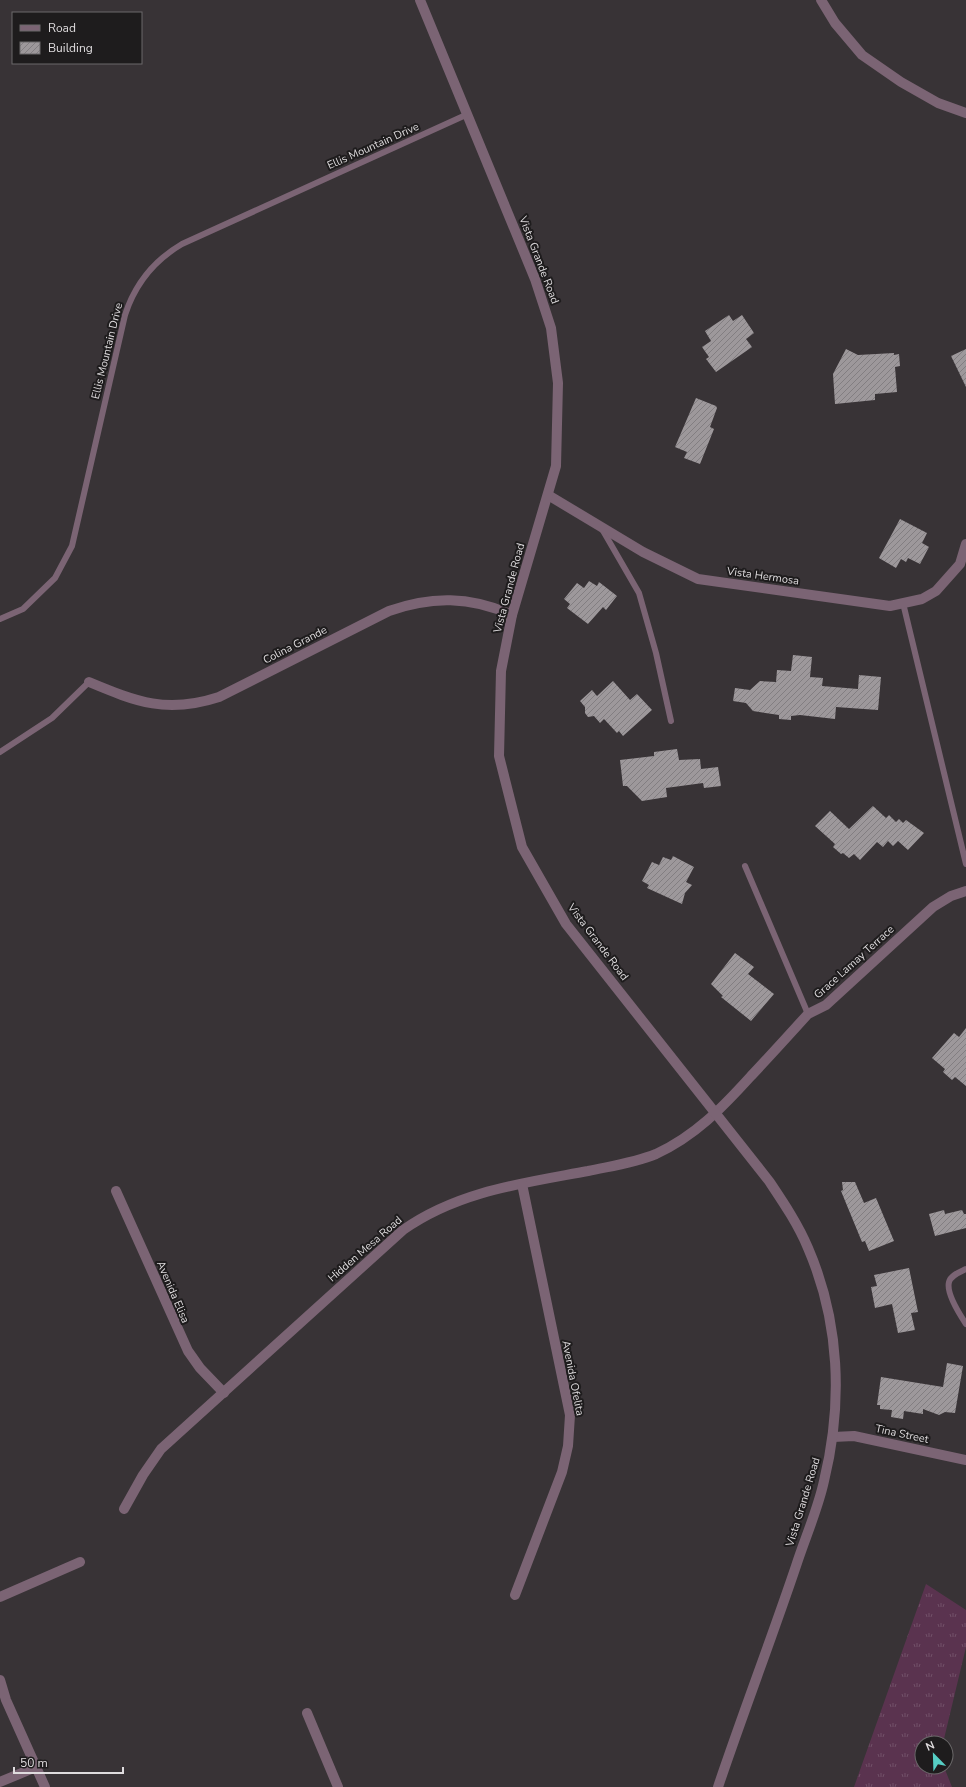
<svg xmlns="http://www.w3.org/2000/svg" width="966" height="1787" viewBox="0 0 966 1787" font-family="'Nunito Sans',sans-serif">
	<defs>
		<pattern id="grass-tufts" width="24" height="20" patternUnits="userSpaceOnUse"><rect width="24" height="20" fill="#5a334f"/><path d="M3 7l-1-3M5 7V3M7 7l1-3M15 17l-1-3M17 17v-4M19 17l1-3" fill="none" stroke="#715068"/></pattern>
		<pattern id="building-hatch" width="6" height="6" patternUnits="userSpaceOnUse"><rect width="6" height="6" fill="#9d989b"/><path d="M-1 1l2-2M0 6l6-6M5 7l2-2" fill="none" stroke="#827e81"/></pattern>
	</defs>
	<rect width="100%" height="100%" fill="#383336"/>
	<!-- grass -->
	<path fill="url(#grass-tufts)" d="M 926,1584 L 966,1610 L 966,1647 L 943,1743 L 922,1743 L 922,1767 L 944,1767 L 952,1787 L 854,1787 Z"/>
	<!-- building -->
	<g fill="url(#building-hatch)">
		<path d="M 729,315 L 733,321 L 742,315 L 754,333 L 746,339 L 752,347 L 716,372 L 706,359 L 709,357 L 702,347 L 711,341 L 705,331 Z"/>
		<path d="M 846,349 L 858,355 L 894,353 L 894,355 L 899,354 L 900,366 L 895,367 L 897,392 L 875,394 L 875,400 L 835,404 L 833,374 Z"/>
		<path d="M 966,349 L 966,387 L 951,356 Z"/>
		<path d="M 696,398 L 716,406 L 717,408 L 710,427 L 714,429 L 700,464 L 684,458 L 687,452 L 675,447 Z"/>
		<path d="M 900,519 L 927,533 L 922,543 L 929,547 L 920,564 L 908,558 L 906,562 L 901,559 L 896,568 L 879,558 Z"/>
		<path d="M 589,581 L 597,586 L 599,582 L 617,596 L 606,610 L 603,607 L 588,624 L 567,608 L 570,604 L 564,599 L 577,583 L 584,588 Z"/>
		<path d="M 793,655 L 812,657 L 810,677 L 823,678 L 822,686 L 858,689 L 859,675 L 881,677 L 878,710 L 836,707 L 835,719 L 800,715 L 791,716 L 791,720 L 779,719 L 779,715 L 753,711 L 746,703 L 733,701 L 735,688 L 750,690 L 760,681 L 776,682 L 777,670 L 791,671 Z"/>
		<path d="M 613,681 L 630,700 L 637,694 L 652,710 L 623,736 L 619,731 L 617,733 L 604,719 L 600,723 L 594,716 L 588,717 L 585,713 L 585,707 L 580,701 L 592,690 L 597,696 Z"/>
		<path d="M 677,749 L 679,760 L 700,759 L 701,769 L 718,767 L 721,786 L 704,788 L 703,783 L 666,788 L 667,797 L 642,801 L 627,786 L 623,786 L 620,760 L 654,756 L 654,752 Z"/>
		<path d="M 873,806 L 886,818 L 889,815 L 896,822 L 899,819 L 903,823 L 906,820 L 924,833 L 908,850 L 898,841 L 893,846 L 888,841 L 883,847 L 877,842 L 860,860 L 854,854 L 849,858 L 843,853 L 841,854 L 833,847 L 835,844 L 815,826 L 830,811 L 849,829 Z"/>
		<path d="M 673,856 L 694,867 L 686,882 L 692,885 L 685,893 L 682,904 L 647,888 L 649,885 L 642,881 L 652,862 L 659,865 L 663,857 L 671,860 Z"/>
		<path d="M 735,953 L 754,967 L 748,974 L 774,994 L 751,1021 L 721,997 L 723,996 L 711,984 Z"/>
		<path d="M 966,1028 L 966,1086 L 955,1077 L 952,1080 L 943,1072 L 945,1069 L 932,1058 L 954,1033 L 959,1037 Z"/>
		<path d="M 842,1182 L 855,1182 L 864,1203 L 876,1198 L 894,1241 L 869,1251 L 865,1241 L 862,1242 L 841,1191 L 843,1190 Z"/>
		<path d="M 944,1210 L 945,1214 L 962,1210 L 964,1214 L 966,1214 L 966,1228 L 935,1236 L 929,1214 Z"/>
		<path d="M 909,1268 L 918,1312 L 911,1313 L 915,1330 L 898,1333 L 892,1304 L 875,1308 L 871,1287 L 877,1286 L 874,1275 Z"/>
		<path d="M 947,1363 L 963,1366 L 955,1413 L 945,1412 L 939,1415 L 923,1409 L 923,1414 L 904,1411 L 903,1419 L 891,1417 L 892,1410 L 880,1409 L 880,1405 L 877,1405 L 881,1377 L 943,1387 Z"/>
	</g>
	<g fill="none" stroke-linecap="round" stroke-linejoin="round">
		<!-- service -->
		<g stroke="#7b6474" stroke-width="6">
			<path d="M 602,529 L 639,593 L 656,653 L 671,721"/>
			<path d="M 903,603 L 966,864"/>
			<path d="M 0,619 L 23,609 L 55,578 L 72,546 L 125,315 C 135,284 153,261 182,244 L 468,114"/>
			<path d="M 0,752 L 52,718 L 89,682"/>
			<path d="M 745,866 L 808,1014"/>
			<path d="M 966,1269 C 960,1272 951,1275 949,1282 C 946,1293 960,1315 966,1324"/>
		</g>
		<!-- minor -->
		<g stroke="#7b6474" stroke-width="10">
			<path d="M 821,0 L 835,23 L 862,55 L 901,82 L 938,103 L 966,113"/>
			<path d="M 548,495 L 643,552 L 698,579 L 890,606 L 922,599 L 936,591 L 960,564 L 966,544"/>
			<path d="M 89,682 C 137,702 167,714 219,697 L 389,611 C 431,596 470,596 512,615"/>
			<path d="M 116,1191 L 188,1351 L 200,1368 L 224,1393"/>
			<path d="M 833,1437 L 854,1436 L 966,1460"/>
			<path d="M 124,1509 L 143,1475 L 161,1449 L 403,1230 C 458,1191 524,1183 588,1171 C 611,1166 634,1163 656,1154 C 695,1136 722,1108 751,1076 C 770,1056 789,1035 808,1014 L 826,1005 L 933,907 L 951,896 L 966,891"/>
			<path d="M 515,1595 L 562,1472 L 568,1446 L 570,1415 L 522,1184"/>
			<path d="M 0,1597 L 80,1562"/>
			<path d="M 0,1680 L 6,1700 L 45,1787"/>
			<path d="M 307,1713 L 338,1787"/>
			<path d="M 0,1782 L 36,1767"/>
		</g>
		<!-- tertiary -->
		<path stroke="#7b6474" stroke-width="10" d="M 420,0 L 535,279 L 551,328 L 558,383 L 556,466 L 512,615 L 501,671 L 499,756 L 522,847 L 566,924 L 769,1181 C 783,1202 798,1224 808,1248 C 840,1322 843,1403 824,1481 C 818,1509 805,1538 796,1566 C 771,1640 743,1713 718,1787"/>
	</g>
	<g text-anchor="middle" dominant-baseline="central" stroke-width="4" stroke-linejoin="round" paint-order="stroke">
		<!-- street labels -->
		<g font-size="11" fill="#dfdcde" stroke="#1e1c1d">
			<text transform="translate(373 146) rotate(-24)">Ellis Mountain Drive</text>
			<text transform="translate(539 260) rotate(69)">Vista Grande Road</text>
			<text transform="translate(107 351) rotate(-76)">Ellis Mountain Drive</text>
			<text transform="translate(763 576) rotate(8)">Vista Hermosa</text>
			<text transform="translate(509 588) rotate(-75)">Vista Grande Road</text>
			<text transform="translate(295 645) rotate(-27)">Colina Grande</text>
			<text transform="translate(598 942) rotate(53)">Vista Grande Road</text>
			<text transform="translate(854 962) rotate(-42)">Grace Lamay Terrace</text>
			<text transform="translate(365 1249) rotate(-41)">Hidden Mesa Road</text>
			<text transform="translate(173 1292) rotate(67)">Avenida Elisa</text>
			<text transform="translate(573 1378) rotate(79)">Avenida Ofelita</text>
			<text transform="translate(902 1434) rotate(12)">Tina Street</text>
			<text transform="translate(803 1502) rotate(-73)">Vista Grande Road</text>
		</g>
	</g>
	<!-- legend -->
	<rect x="12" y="12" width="130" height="52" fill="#1e1c1d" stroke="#6b696a"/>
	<rect x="20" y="25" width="20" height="6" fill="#7b6474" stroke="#6b696a"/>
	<text x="48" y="32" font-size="12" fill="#dfdcde">Road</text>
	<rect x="20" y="42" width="20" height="12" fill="url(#building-hatch)" stroke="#6b696a"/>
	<text x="48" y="52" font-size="12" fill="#dfdcde">Building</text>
	<!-- north arrow -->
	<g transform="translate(934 1755) rotate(337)"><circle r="19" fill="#1e1c1d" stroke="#6b696a"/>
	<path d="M0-3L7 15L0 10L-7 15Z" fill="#56cec4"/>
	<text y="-6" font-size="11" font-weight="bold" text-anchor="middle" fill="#dfdcde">N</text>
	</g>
	<!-- scale -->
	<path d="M14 1767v6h109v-6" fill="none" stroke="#dfdcde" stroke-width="2"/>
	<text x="20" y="1767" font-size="12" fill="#dfdcde" stroke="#1e1c1d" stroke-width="3" paint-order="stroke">50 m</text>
</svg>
